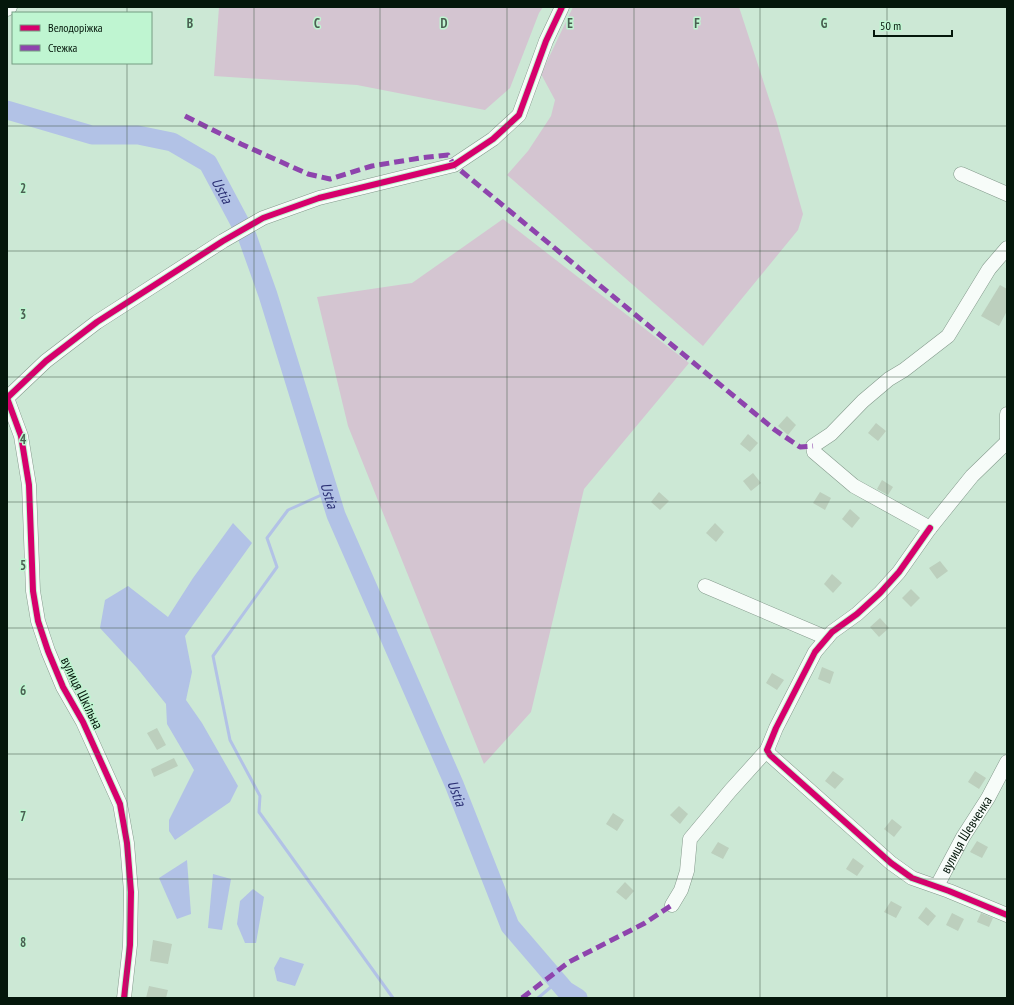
<svg xmlns="http://www.w3.org/2000/svg" width="1014" height="1005" viewBox="0 0 1014 1005" font-family="'PT Sans Narrow',sans-serif">
	<rect width="100%" height="100%" fill="#cce8d5"/>
	<!-- green -->
	<g fill="#d4c5d1">
		<path d="M 219,7 L 543,7 L 539,13 L 510,88 L 485,110 L 357,85 L 214,76 Z"/>
		<path d="M 573,7 L 739,7 L 777,123 L 803,214 L 798,230 L 703,346 L 507,175 L 528,151 L 551,116 L 555,100 L 541,74 Z"/>
		<path d="M 503,219 L 689,363 L 584,489 L 531,712 L 484,764 L 348,426 L 317,297 L 412,283 Z"/>
	</g>
	<!-- water -->
	<g fill="#b2c2e6">
		<path d="M 233,523 L 252,543 L 185,636 L 192,672 L 186,700 L 202,723 L 238,786 L 230,802 L 175,840 L 169,831 L 169,820 L 194,770 L 167,724 L 166,704 L 137,668 L 100,628 L 105,600 L 128,586 L 168,617 L 193,578 Z"/>
		<path d="M 187,860 L 191,914 L 177,919 L 159,878 Z"/>
		<path d="M 213,874 L 231,879 L 222,930 L 208,928 Z"/>
		<path d="M 253,889 L 264,897 L 256,943 L 245,943 L 237,924 L 240,901 Z"/>
		<path d="M 280,957 L 304,964 L 295,986 L 277,981 L 274,968 Z"/>
	</g>
	<g fill="none" stroke-linecap="round" stroke-linejoin="round">
		<!-- stream -->
		<g stroke="#b2c2e6" stroke-width="3">
			<path d="M 328,492 L 288,510 L 267,538 L 277,567 L 213,656 L 230,740 L 260,796 L 259,812 L 393,998"/>
			<path d="M 538,998 L 558,981"/>
		</g>
		<!-- river -->
		<path stroke="#b2c2e6" stroke-width="19" id="s1" d="M 7,110 L 92,135 L 138,135 L 172,142 L 208,163 L 247,236 L 268,295 L 336,515 L 454,784 L 510,926 L 565,990 L 578,998"/>
	</g>
	<!-- building -->
	<g fill="#bccfbd">
		<path d="M 1000,285 L 1007,289 L 1007,311 L 999,326 L 981,316 Z"/>
		<path d="M 787,416 L 796,425 L 788,435 L 778,426 Z"/>
		<path d="M 876,423 L 886,431 L 878,441 L 868,433 Z"/>
		<path d="M 748,434 L 758,443 L 750,452 L 740,444 Z"/>
		<path d="M 753,473 L 761,483 L 751,491 L 743,481 Z"/>
		<path d="M 882,480 L 893,487 L 888,495 L 877,489 Z"/>
		<path d="M 659,492 L 669,501 L 660,510 L 651,502 Z"/>
		<path d="M 820,492 L 831,498 L 825,510 L 813,503 Z"/>
		<path d="M 850,509 L 860,518 L 852,528 L 842,519 Z"/>
		<path d="M 715,523 L 724,532 L 716,542 L 706,533 Z"/>
		<path d="M 940,561 L 948,571 L 937,579 L 929,568 Z"/>
		<path d="M 832,574 L 842,583 L 833,593 L 824,584 Z"/>
		<path d="M 911,589 L 920,598 L 911,607 L 902,598 Z"/>
		<path d="M 880,618 L 889,628 L 879,637 L 870,627 Z"/>
		<path d="M 822,667 L 834,672 L 830,684 L 818,679 Z"/>
		<path d="M 772,673 L 784,680 L 777,690 L 766,683 Z"/>
		<path d="M 157,728 L 166,745 L 157,750 L 147,733 Z"/>
		<path d="M 174,758 L 178,766 L 154,777 L 151,769 Z"/>
		<path d="M 833,771 L 844,779 L 835,789 L 825,781 Z"/>
		<path d="M 975,771 L 986,778 L 979,789 L 968,782 Z"/>
		<path d="M 679,806 L 688,814 L 680,824 L 670,815 Z"/>
		<path d="M 613,813 L 624,820 L 617,831 L 606,824 Z"/>
		<path d="M 892,819 L 902,827 L 894,837 L 884,829 Z"/>
		<path d="M 977,841 L 988,847 L 982,858 L 970,852 Z"/>
		<path d="M 718,842 L 729,848 L 723,859 L 711,853 Z"/>
		<path d="M 853,858 L 864,866 L 857,876 L 846,869 Z"/>
		<path d="M 625,882 L 634,891 L 626,900 L 616,892 Z"/>
		<path d="M 891,901 L 902,907 L 896,918 L 884,912 Z"/>
		<path d="M 926,907 L 936,916 L 928,926 L 918,918 Z"/>
		<path d="M 952,913 L 964,919 L 958,931 L 946,925 Z"/>
		<path d="M 981,913 L 993,918 L 989,927 L 977,922 Z"/>
		<path d="M 153,940 L 172,944 L 168,964 L 150,961 Z"/>
		<path d="M 149,986 L 168,990 L 166,998 L 146,998 Z"/>
	</g>
	<g fill="none" stroke-linecap="round" stroke-linejoin="round">
		<defs>
			<g id="minor">
				<path d="M 7,9 L 10,7"/>
				<path d="M 961,174 L 1007,194"/>
				<path d="M 7,398 L 46,361 L 97,322 L 223,241 L 263,218 L 319,198 L 454,165 L 493,139 L 519,115 L 546,41 L 562,7"/>
				<path d="M 7,398 L 21,436 L 29,485 L 33,591 L 38,621 L 48,651 L 63,687 L 83,722 L 120,804 L 127,843 L 131,892 L 130,945 L 124,998"/>
				<path d="M 1007,414 L 1007,443"/>
				<path d="M 1007,442 L 972,476 L 930,528 L 854,486 L 814,452 L 813,446 L 831,434 L 863,401 L 889,379 L 904,370 L 948,336 L 989,269 L 1007,248"/>
				<path d="M 930,528 L 899,572 L 880,593 L 857,614 L 832,632 L 815,652 L 776,728 L 767,750 L 770,755 L 891,863 L 912,878 L 949,891 L 1007,915"/>
				<path d="M 705,586 L 827,638"/>
				<path id="s2" d="M 937,886 L 963,837 L 988,798 L 1007,762"/>
				<path d="M 672,905 L 681,890 L 687,871 L 690,839 L 730,791 L 767,750"/>
			</g>
		</defs>
		<!-- minor casing -->
		<use href="#minor" stroke="#849a8c" stroke-width="15"/>
		<!-- minor -->
		<use href="#minor" stroke="#f7fcf9" stroke-width="14"/>
		<!-- quiet -->
		<g stroke="#8e44ad" stroke-width="5" stroke-dasharray="10 5" stroke-linecap="butt">
			<path d="M 185,116 L 241,144 L 308,174 L 330,179 L 372,166 L 420,158 L 448,155 L 454,165 L 775,430 L 800,447 L 813,446"/>
			<path d="M 522,998 L 569,962 L 645,923 L 672,905"/>
		</g>
		<defs>
			<g id="cycleway">
				<path d="M 7,398 L 46,361 L 97,322 L 223,241 L 263,218 L 319,198 L 454,165 L 493,139 L 519,115 L 546,41 L 562,7"/>
				<path d="M 7,398 L 21,436 L 29,485 L 33,591 L 38,621 L 48,651 L 63,687 L 83,722 L 120,804 L 127,843 L 131,892 L 130,945 L 124,998"/>
				<path d="M 930,528 L 899,572 L 880,593 L 857,614 L 832,632 L 815,652 L 776,728 L 767,750 L 770,755 L 891,863 L 912,878 L 949,891 L 1007,915"/>
			</g>
		</defs>
		<!-- cycleway casing -->
		<use href="#cycleway" stroke="#bff5d1" stroke-width="8"/>
		<!-- cycleway -->
		<use href="#cycleway" stroke="#d6006c" stroke-width="6"/>
	</g>
	<!-- grid -->
	<path fill="none" stroke="#4a6052" stroke-width="1" stroke-opacity="0.55" d="M 127,7 L 127,13M 254,7 L 254,998M 380,7 L 380,998M 507,7 L 507,998M 634,7 L 634,998M 760,7 L 760,998M 887,7 L 887,998M 127,63 L 127,998M 7,126 L 1007,126M 7,251 L 1007,251M 7,377 L 1007,377M 7,502 L 1007,502M 7,628 L 1007,628M 7,754 L 1007,754M 7,879 L 1007,879"/>
	<g text-anchor="middle" dominant-baseline="central" stroke-width="3" stroke-linejoin="round" paint-order="stroke">
		<!-- street labels -->
		<g font-size="14" fill="#04170b" stroke="#bff5d1">
			<text transform="translate(82 693) rotate(64)">вулиця Шкільна</text>
			<text stroke="none"><textPath href="#s2" startOffset="59">вулиця Шевченка</textPath></text>
		</g>
		<!-- water labels -->
		<g font-size="15" font-style="italic" fill="#2b3074" stroke="#bff5d1">
			<text stroke="none"><textPath href="#s1" startOffset="242">Ustia</textPath></text>
			<text stroke="none"><textPath href="#s1" startOffset="566">Ustia</textPath></text>
			<text stroke="none"><textPath href="#s1" startOffset="890">Ustia</textPath></text>
		</g>
	</g>
	<g font-size="13" text-anchor="middle" font-weight="bold" fill="#4a6052" stroke="#bff5d1" stroke-width="3" stroke-linejoin="round" paint-order="stroke">
		<text x="190" y="28">B</text>
		<text x="317" y="28">C</text>
		<text x="444" y="28">D</text>
		<text x="570" y="28">E</text>
		<text x="697" y="28">F</text>
		<text x="824" y="28">G</text>
		<text x="23" y="193">2</text>
		<text x="23" y="319">3</text>
		<text x="23" y="444">4</text>
		<text x="23" y="570">5</text>
		<text x="23" y="695">6</text>
		<text x="23" y="821">7</text>
		<text x="23" y="947">8</text>
	</g>
	<!-- border -->
	<rect width="1014" height="1005" fill="none" stroke="#04170b" stroke-width="16"/>
	<!-- legend -->
	<rect x="12" y="12" width="140" height="52" fill="#bff5d1" stroke="#749c82"/>
	<rect x="20" y="25" width="20" height="6" fill="#d6006c" stroke="#749c82"/>
	<text x="48" y="32" font-size="12" fill="#04170b">Велодоріжка</text>
	<rect x="20" y="45" width="20" height="6" fill="#8e44ad" stroke="#749c82"/>
	<text x="48" y="52" font-size="12" fill="#04170b">Стежка</text>
	<!-- scale -->
	<path d="M874 30v6h78v-6" fill="none" stroke="#04170b" stroke-width="2"/>
	<text x="880" y="30" font-size="12" fill="#04170b" stroke="#bff5d1" stroke-width="3" paint-order="stroke">50 m</text>
</svg>
